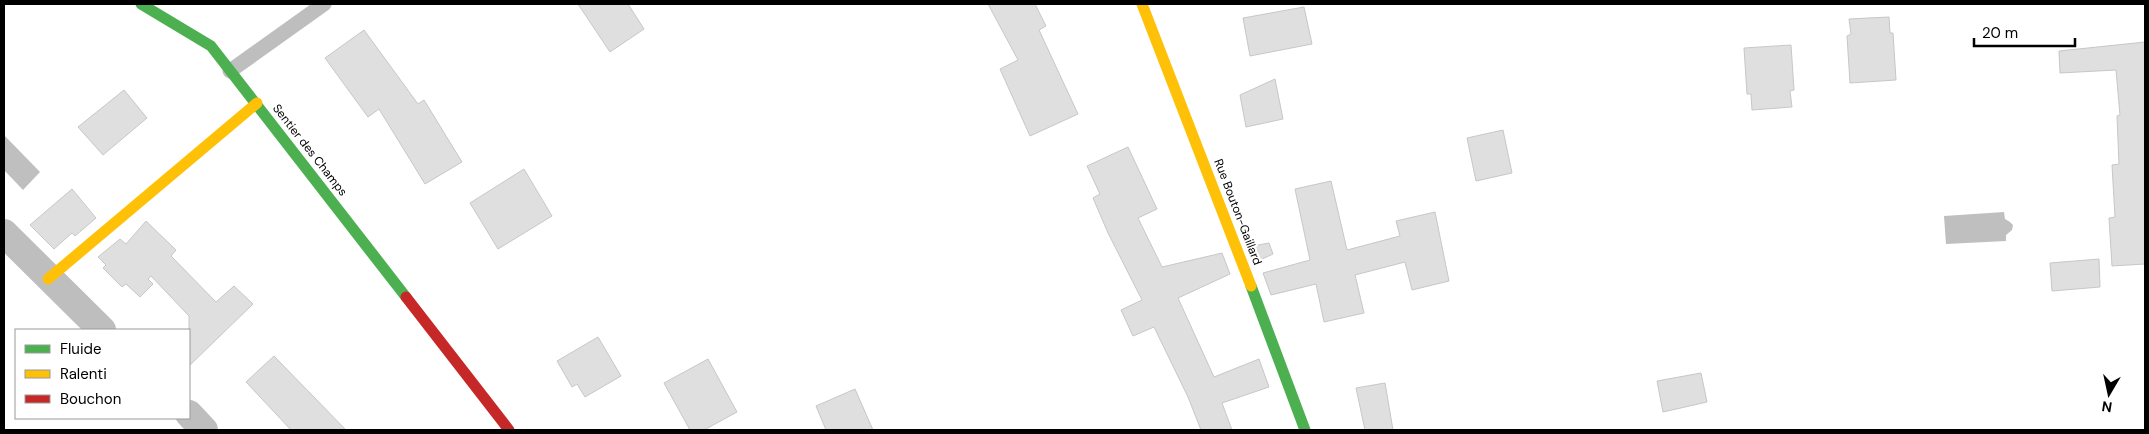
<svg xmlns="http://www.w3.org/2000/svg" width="2149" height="434" viewBox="0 0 2149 434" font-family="'DM Sans',sans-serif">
	<rect width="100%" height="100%" fill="#fff"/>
	<!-- water -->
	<g fill="#bfbfbf">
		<path d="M 4,135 L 40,172 L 23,190 L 4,170 Z"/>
		<path d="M 2004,212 L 2005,219 L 2010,222 L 2013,225 L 2012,230 L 2006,235 L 2006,241 L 1946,244 L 1944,216 Z"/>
	</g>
	<!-- building -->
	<g fill="#dfdfdf" stroke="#c7c7c7">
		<path d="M 578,4 L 628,4 L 644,29 L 610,52 Z"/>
		<path d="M 988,4 L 1035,4 L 1046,26 L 1039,30 L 1078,114 L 1030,136 L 1000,69 L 1018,60 Z"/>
		<path d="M 1304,7 L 1312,44 L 1250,56 L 1243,18 Z"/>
		<path d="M 1889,17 L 1890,33 L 1893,33 L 1896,80 L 1850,83 L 1847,36 L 1851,34 L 1849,19 Z"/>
		<path d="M 364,30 L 418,104 L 424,100 L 462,162 L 425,184 L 379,109 L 368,117 L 325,58 Z"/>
		<path d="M 2145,42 L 2145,264 L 2112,266 L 2109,218 L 2115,217 L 2112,165 L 2119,164 L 2117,116 L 2120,115 L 2116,70 L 2060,73 L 2059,51 Z"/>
		<path d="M 1791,45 L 1794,90 L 1790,91 L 1792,107 L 1752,110 L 1751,94 L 1747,94 L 1744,48 Z"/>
		<path d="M 1275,79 L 1283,119 L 1246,127 L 1240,95 Z"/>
		<path d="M 124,90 L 147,118 L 103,155 L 78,127 Z"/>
		<path d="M 1503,130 L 1512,173 L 1476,181 L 1467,138 Z"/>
		<path d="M 1128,147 L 1157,209 L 1138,218 L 1162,267 L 1222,253 L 1230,274 L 1178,298 L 1214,377 L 1259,359 L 1269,387 L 1222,403 L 1232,430 L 1201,430 L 1188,397 L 1154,327 L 1133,336 L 1121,310 L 1142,300 L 1108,233 L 1093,198 L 1100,194 L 1087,166 Z"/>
		<path d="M 524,169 L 552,216 L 498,249 L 470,203 Z"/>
		<path d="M 1331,181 L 1347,250 L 1400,236 L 1396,221 L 1435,212 L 1449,281 L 1412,290 L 1405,262 L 1355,275 L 1364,313 L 1324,322 L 1316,284 L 1271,295 L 1263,273 L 1310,260 L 1295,189 Z"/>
		<path d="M 72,189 L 96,218 L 75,236 L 72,233 L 54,249 L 30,225 Z"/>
		<path d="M 146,221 L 176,250 L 171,256 L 216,302 L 234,286 L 253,304 L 189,366 L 189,316 L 151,276 L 148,279 L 153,284 L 140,297 L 126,284 L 122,287 L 103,268 L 106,265 L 98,257 L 120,239 L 126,244 Z"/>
		<path d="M 1269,243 L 1273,254 L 1258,261 L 1253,246 Z"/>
		<path d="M 2099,259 L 2100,287 L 2052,291 L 2050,263 Z"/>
		<path d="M 598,337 L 621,376 L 585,397 L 577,384 L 572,387 L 557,361 Z"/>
		<path d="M 274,356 L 346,430 L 291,430 L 246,382 Z"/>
		<path d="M 708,359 L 737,412 L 704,430 L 690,430 L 664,383 Z"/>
		<path d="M 1701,373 L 1707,402 L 1663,412 L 1657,381 Z"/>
		<path d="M 1385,383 L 1393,430 L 1365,430 L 1356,388 Z"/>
		<path d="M 855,389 L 873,430 L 826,430 L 816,406 Z"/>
	</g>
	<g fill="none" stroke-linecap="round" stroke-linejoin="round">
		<!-- lane -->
		<path stroke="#bebebe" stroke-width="15" d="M 230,71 L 324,4"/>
		<!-- street -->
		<g stroke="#bebebe" stroke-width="28">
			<path d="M 4,233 L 102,330"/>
			<path d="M 189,414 L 204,430"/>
		</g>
		<!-- fast -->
		<g stroke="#4caf50" stroke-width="11">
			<path d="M 141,4 L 211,46 L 406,297"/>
			<path d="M 1251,286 L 1305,430"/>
		</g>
		<!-- slow -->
		<g stroke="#ffc107" stroke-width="11">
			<path d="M 1142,4 L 1251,286"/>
			<path d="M 48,279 L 257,103"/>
		</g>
		<!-- jam -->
		<path stroke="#c62828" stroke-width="11" d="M 406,297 L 509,430"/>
	</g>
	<g text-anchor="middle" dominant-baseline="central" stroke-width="4.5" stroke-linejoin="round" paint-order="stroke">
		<!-- street labels -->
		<g font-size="12" fill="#000" stroke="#fff">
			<text transform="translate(310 150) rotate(52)">Sentier des Champs</text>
			<text transform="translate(1238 212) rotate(69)">Rue Bouton-Gaillard</text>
		</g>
	</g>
	<!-- border -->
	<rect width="2149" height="434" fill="none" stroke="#000000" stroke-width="10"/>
	<!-- legend -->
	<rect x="15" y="329" width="175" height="90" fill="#ffffff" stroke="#999999"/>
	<rect x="25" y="345" width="25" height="8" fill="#4caf50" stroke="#999999"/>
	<text x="60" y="354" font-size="15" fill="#000000">Fluide</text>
	<rect x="25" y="370" width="25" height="8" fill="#ffc107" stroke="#999999"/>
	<text x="60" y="379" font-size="15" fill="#000000">Ralenti</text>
	<rect x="25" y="395" width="25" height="8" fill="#c62828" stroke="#999999"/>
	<text x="60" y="404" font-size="15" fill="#000000">Bouchon</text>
	<!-- north arrow -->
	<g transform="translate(2109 394) rotate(189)" stroke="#ffffff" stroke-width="4" paint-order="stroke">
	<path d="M0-4L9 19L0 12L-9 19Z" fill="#000000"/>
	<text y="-8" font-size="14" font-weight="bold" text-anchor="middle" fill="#000000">N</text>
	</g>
	<!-- scale -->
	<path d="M1974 38v8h101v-8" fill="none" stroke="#000000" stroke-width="2.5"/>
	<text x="1982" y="38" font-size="15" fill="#000000" stroke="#ffffff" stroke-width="4" paint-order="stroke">20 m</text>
</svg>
